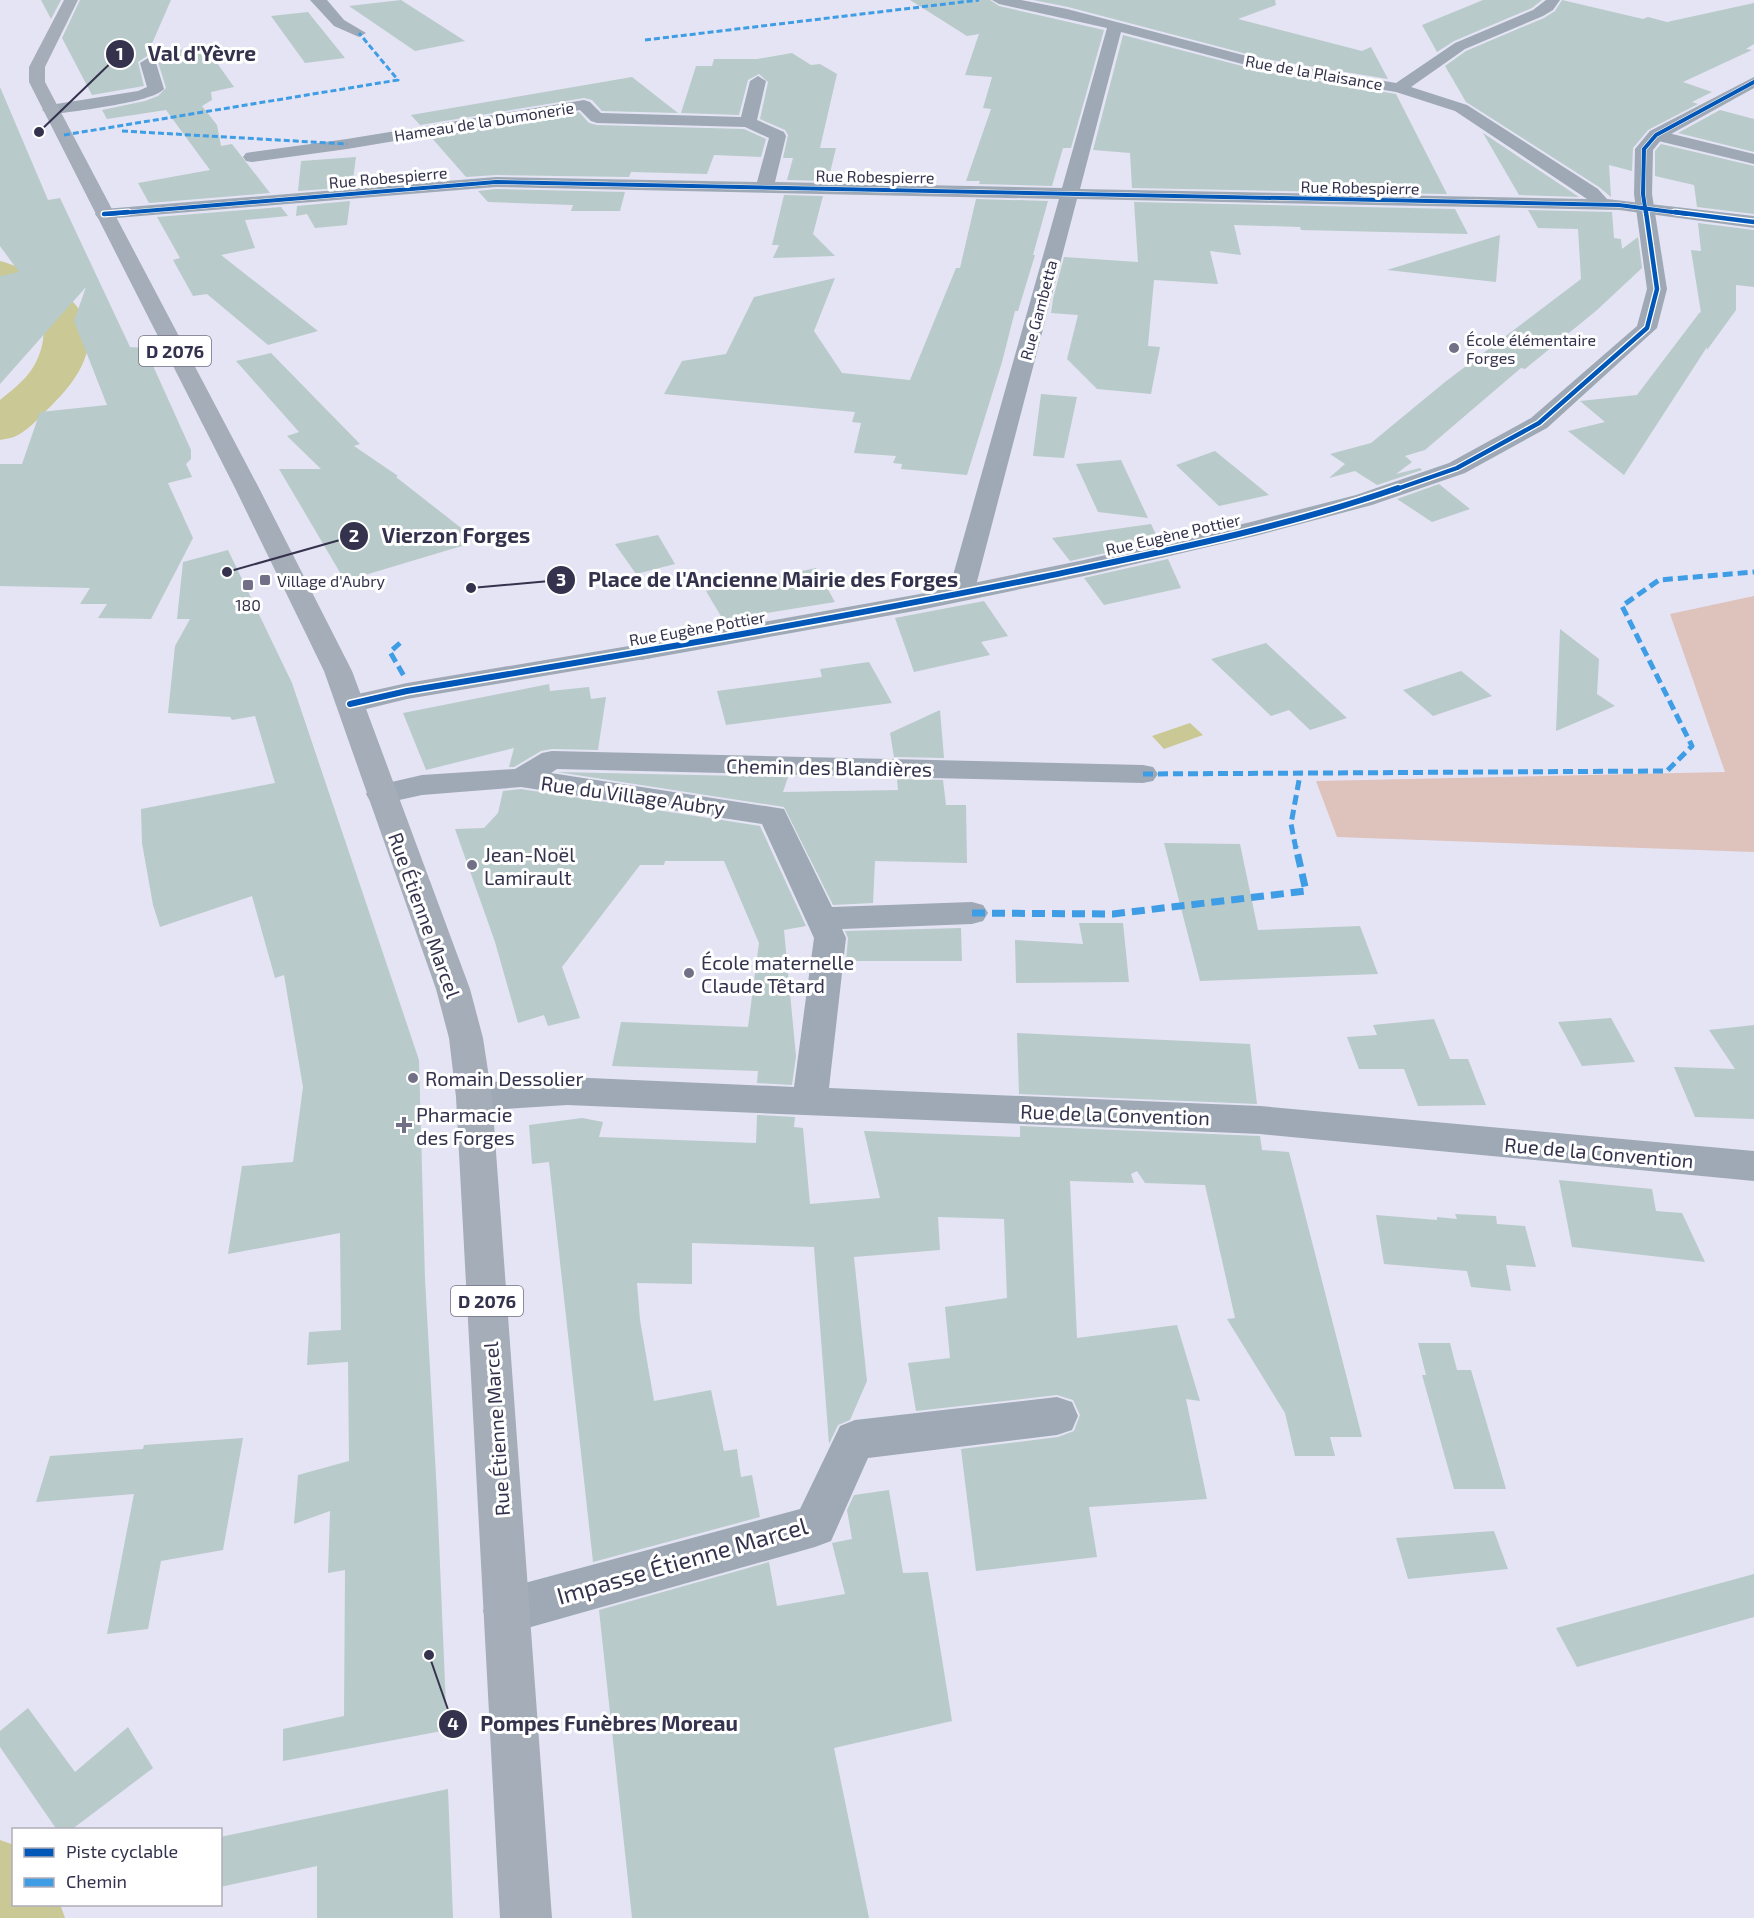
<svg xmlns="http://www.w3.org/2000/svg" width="1754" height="1918" viewBox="0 0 1754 1918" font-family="'Exo 2',sans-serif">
	<rect width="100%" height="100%" fill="#e5e4f4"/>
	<!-- green -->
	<path fill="#dec2bc" d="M 1754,596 L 1754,852 L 1337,837 L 1316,781 L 1725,772 L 1670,614 Z"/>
	<!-- water -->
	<path fill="#cac894" d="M 1190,723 L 1203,735 L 1164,749 L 1152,736 Z"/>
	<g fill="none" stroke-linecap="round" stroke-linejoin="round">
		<!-- river -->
		<g fill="#cac894" fill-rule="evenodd">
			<path d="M 0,261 C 15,265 28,271 42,279 C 105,313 100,358 52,405 C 42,414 30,429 18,435 C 13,438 5,439 0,440 L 0,400 C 11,391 24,381 32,369 C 41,356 50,328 37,315 L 0,292 Z"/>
			<path d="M 0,1840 L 14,1845 L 14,1904 L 60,1904 L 65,1918 L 0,1918 Z"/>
		</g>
	</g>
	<!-- building -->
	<g fill="#b8caca">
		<path d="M 41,0 L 61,0 L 51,19 Z"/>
		<path d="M 80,0 L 171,0 L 147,55 L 205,46 L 234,87 L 211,92 L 212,100 L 202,106 L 217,125 L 221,146 L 232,144 L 270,193 L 149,203 L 138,183 L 210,170 L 166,110 L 107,119 L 102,110 L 145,101 L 158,96 L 166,88 L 158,62 L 147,56 L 138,62 L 144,86 L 92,95 L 62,38 Z"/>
		<path d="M 401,0 L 465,41 L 415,51 L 349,6 Z"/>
		<path d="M 910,0 L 990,0 L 999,6 L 1104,30 L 1071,148 L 1063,148 L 1052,186 L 979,184 L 980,181 L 966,181 L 991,109 L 983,108 L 992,77 L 965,75 L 979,34 L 967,36 Z"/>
		<path d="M 1033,0 L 1275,0 L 1276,5 L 1238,19 L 1362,51 L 1371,47 L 1388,79 L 1266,59 L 1068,7 Z"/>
		<path d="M 1483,0 L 1542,0 L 1532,8 L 1454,41 L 1437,52 L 1422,25 Z"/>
		<path d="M 1562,0 L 1643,19 L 1648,17 L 1667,22 L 1754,3 L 1754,44 L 1746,49 L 1752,50 L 1683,82 L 1712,92 L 1692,102 L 1698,104 L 1648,130 L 1633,148 L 1632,171 L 1609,165 L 1611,197 L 1599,187 L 1466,102 L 1445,66 L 1466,51 L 1544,18 L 1555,11 Z"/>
		<path d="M 308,12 L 345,58 L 305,63 L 271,16 Z"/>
		<path d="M 1123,35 L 1265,72 L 1396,94 L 1447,194 L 1132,188 L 1130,153 L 1093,150 Z"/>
		<path d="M 792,53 L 811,65 L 820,64 L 837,74 L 820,148 L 836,148 L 828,181 L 787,180 L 793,158 L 783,158 L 788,135 L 785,130 L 760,119 L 768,82 L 759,74 L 748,80 L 739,115 L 681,113 L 696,66 L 712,66 L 714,59 L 757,59 Z"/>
		<path d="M 632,77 L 678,113 L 602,111 L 592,100 L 584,98 L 420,125 L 411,115 Z"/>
		<path d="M 0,87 L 48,200 L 60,198 L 130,347 L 145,348 L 191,450 L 191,459 L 186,464 L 192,477 L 168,483 L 193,538 L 151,619 L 98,618 L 107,604 L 80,604 L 90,588 L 0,586 L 0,464 L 22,464 L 40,412 L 107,405 L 74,321 L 86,287 L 0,384 L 0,276 L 19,272 L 0,246 Z"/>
		<path d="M 1720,110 L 1754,119 L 1754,152 L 1678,133 Z"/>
		<path d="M 579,112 L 589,123 L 597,125 L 744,129 L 766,139 L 761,157 L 714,155 L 707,174 L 631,172 L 629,177 L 496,175 L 466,177 L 431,137 Z"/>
		<path d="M 1483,133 L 1579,197 L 1519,195 Z"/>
		<path d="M 1661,144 L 1754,166 L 1754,214 L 1697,207 L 1694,185 L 1655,176 L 1655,151 Z"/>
		<path d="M 356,157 L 352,187 L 298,191 L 301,161 Z"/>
		<path d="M 496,189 L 625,192 L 620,211 L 571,211 L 573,205 L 488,202 L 478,191 Z"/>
		<path d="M 784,195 L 823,196 L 813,234 L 835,256 L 773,258 L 779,245 L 772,245 Z"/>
		<path d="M 976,199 L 1048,201 L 1033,255 L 1035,255 L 1018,311 L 1015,311 L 1002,362 L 967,475 L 901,469 L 902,464 L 893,463 L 896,456 L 854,453 L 861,423 L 852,422 L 855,412 L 664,394 L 682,361 L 726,354 L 754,297 L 835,278 L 814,331 L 842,373 L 910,380 L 956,268 L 960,268 Z"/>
		<path d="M 350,201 L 347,225 L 315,228 L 307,214 L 296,216 L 297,206 Z"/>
		<path d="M 1134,202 L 1455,209 L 1468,234 L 1301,230 L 1300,227 L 1234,225 L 1241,255 L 1210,251 L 1218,284 L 1154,280 L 1148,346 L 1160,347 L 1151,394 L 1097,389 L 1067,359 L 1078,315 L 1051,313 L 1053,299 L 1064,257 L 1138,262 Z"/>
		<path d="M 281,207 L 288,216 L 245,220 L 255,248 L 221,255 L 318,331 L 268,345 L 207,294 L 193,296 L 173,260 L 180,258 L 157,217 Z"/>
		<path d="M 1528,210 L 1612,212 L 1614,238 L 1621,239 L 1622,249 L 1638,237 L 1642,268 L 1597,310 L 1525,369 L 1521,368 L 1425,450 L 1405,456 L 1412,462 L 1396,474 L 1420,468 L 1422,470 L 1377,485 L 1355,471 L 1329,478 L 1345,464 L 1330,454 L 1371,443 L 1445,382 L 1581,279 L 1578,229 L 1538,228 Z"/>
		<path d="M 1698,223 L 1754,230 L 1754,287 L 1736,285 L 1736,310 L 1707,350 L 1707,347 L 1624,475 L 1568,431 L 1605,422 L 1580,401 L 1637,395 L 1700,312 L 1701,313 L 1691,250 L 1701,251 Z"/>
		<path d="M 1500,235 L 1496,282 L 1387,270 Z"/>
		<path d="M 271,353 L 360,444 L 354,446 L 398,476 L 396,477 L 465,531 L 453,536 L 465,545 L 345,581 L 279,469 L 321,469 L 287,436 L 299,432 L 236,361 Z"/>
		<path d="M 1041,394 L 1077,397 L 1064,458 L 1033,456 Z"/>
		<path d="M 1215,451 L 1269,495 L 1219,506 L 1176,465 Z"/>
		<path d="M 1121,460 L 1148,518 L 1098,512 L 1076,464 Z"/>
		<path d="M 1439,484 L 1470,509 L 1432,522 L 1397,499 Z"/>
		<path d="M 1151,524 L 1159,541 L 1070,561 L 1052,538 Z"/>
		<path d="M 658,535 L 675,564 L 636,574 L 615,544 Z"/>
		<path d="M 228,550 L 292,683 L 419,1060 L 425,1279 L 437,1494 L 447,1730 L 283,1761 L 283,1729 L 344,1716 L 345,1570 L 328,1573 L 330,1511 L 294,1524 L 298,1475 L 349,1461 L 348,1362 L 307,1365 L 309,1332 L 341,1330 L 340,1233 L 228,1254 L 242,1166 L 293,1162 L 303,1087 L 284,975 L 275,978 L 252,896 L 160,927 L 153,905 L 142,843 L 141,809 L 275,783 L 255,716 L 232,720 L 230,717 L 168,713 L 175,646 L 190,619 L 177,619 L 183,562 Z"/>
		<path d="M 1168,559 L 1181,588 L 1104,605 L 1084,578 Z"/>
		<path d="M 816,568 L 835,602 L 760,614 L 761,617 L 725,623 L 706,591 Z"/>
		<path d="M 984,601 L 1008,636 L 981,642 L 990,655 L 914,672 L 895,618 Z"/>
		<path d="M 1560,629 L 1599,659 L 1597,694 L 1615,706 L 1556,731 Z"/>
		<path d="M 1266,643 L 1347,718 L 1310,730 L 1289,710 L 1271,716 L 1211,659 Z"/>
		<path d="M 869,662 L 892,703 L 726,725 L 717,691 L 822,677 L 820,669 Z"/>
		<path d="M 1461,671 L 1492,696 L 1433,716 L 1403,690 Z"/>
		<path d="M 549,684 L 550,691 L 589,687 L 591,699 L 606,697 L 598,750 L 552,749 L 541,751 L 514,767 L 509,767 L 514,748 L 426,770 L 403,713 Z"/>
		<path d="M 940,710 L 944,758 L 894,757 L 890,733 Z"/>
		<path d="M 557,772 L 788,777 L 783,792 L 898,790 L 897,779 L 943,780 L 946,805 L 966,805 L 967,863 L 875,861 L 873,903 L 833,905 L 784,807 Z"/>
		<path d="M 521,789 L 760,826 L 806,926 L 784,930 L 796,1056 L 792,1085 L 757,1083 L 758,1071 L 612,1066 L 621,1022 L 748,1027 L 759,943 L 724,861 L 665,861 L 664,865 L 640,865 L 562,967 L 580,1018 L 548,1026 L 544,1015 L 518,1023 L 495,942 L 455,829 L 484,828 L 498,813 L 503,791 Z"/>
		<path d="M 1164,843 L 1240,844 L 1258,930 L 1360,926 L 1378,974 L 1200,981 Z"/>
		<path d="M 1079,923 L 1123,923 L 1129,982 L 1016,983 L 1015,940 L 1083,944 Z"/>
		<path d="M 961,928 L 962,961 L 846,961 L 848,938 L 845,931 Z"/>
		<path d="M 1611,1018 L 1635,1062 L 1582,1066 L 1558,1022 Z"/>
		<path d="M 1434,1019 L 1450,1059 L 1468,1059 L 1486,1105 L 1418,1106 L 1404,1069 L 1359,1069 L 1347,1037 L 1377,1035 L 1373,1025 Z"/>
		<path d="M 1754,1025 L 1754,1119 L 1695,1117 L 1674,1067 L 1735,1069 L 1709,1030 Z"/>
		<path d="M 1017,1033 L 1250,1044 L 1257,1104 L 1019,1094 Z"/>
		<path d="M 757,1115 L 795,1117 L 794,1127 L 803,1128 L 810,1204 L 880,1198 L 864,1131 L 1020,1137 L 1020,1126 L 1260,1136 L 1262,1150 L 1289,1152 L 1362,1437 L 1330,1437 L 1335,1456 L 1295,1456 L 1285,1413 L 1227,1319 L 1235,1318 L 1205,1185 L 1145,1183 L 1137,1171 L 1131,1174 L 1134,1183 L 1070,1181 L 1077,1338 L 1177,1325 L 1200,1401 L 1186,1399 L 1207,1499 L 1089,1507 L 1097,1557 L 976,1571 L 961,1449 L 1058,1437 L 1074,1431 L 1080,1415 L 1073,1400 L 1057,1395 L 916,1411 L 908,1363 L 950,1358 L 945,1307 L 1007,1298 L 1004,1219 L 938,1217 L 940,1250 L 854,1257 L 867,1381 L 850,1420 L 838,1425 L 829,1444 L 814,1247 L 692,1243 L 692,1284 L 637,1283 L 640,1320 L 654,1401 L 711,1390 L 724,1451 L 737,1449 L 741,1477 L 752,1475 L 760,1517 L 593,1562 L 549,1162 L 532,1164 L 529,1125 L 582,1118 L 603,1122 L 599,1137 L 756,1143 Z"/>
		<path d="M 1559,1180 L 1652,1189 L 1656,1211 L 1682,1213 L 1705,1262 L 1572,1247 Z"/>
		<path d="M 1455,1214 L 1496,1216 L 1497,1224 L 1525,1226 L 1536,1267 L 1506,1265 L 1511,1291 L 1471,1287 L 1467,1271 L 1384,1264 L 1376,1215 L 1437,1220 L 1437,1217 L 1457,1219 Z"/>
		<path d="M 1418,1343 L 1450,1343 L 1457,1370 L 1471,1370 L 1506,1489 L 1454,1489 L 1422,1375 L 1426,1375 Z"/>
		<path d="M 243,1438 L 223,1550 L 161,1561 L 148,1629 L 107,1634 L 134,1494 L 36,1502 L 50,1456 L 143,1449 L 144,1445 Z"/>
		<path d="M 889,1490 L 903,1573 L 928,1572 L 952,1721 L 834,1748 L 869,1918 L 632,1918 L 599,1610 L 769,1562 L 777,1606 L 845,1594 L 832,1543 L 852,1539 L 847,1510 L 854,1495 Z"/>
		<path d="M 1494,1531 L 1508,1569 L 1408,1579 L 1396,1538 Z"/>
		<path d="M 1754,1574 L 1754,1617 L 1577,1667 L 1556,1628 Z"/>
		<path d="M 28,1708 L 75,1772 L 128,1727 L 153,1768 L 71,1830 L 57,1830 L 0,1747 L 0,1731 Z"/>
		<path d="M 448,1789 L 453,1918 L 317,1918 L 317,1866 L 220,1887 L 220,1837 Z"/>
	</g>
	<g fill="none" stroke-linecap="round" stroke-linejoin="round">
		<!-- minor -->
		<g fill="#9ea9b5" fill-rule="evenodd">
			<path d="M 310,0 L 327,0 L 344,20 L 366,33 L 359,37 L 334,26 Z"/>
			<path d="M 992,0 L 1021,0 L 1067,9 L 1266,61 L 1396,83 L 1455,43 L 1533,10 L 1546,0 L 1560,0 L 1553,10 L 1543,16 L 1465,49 L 1411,87 L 1467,105 L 1598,189 L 1607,199 L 1754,216 L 1754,228 L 1619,210 L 1077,199 L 974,593 L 970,598 L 961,601 L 952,598 L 948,593 L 1059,199 L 496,187 L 104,219 L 98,218 L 95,214 L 98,210 L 104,209 L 496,177 L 757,182 L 769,138 L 745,127 L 597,123 L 591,121 L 580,110 L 347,149 L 252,162 L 246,161 L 243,157 L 246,153 L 252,152 L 347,139 L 584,100 L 590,102 L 601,113 L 741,117 L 750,81 L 758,76 L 766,81 L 757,120 L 784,132 L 786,136 L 775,182 L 1062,188 L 1107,28 L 999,4 ZM 1121,32 L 1265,70 L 1396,92 L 1455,111 L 1587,199 L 1080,189 Z"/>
			<path d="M 148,58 L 156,63 L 164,89 C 152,103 72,111 50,115 L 42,110 L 50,105 L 138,91 L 147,87 L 140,63 Z"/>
			<path d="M 1656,130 L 1754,154 L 1754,164 L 1650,139 L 1648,135 L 1650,131 Z"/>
			<path d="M 641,644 L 651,646 L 654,652 L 651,658 L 407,699 L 350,713 L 340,710 L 336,704 L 340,698 L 407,683 Z"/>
			<path d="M 552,751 L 1143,765 L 1153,767 L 1158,774 L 1153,781 L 1143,783 L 557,769 L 551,773 L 784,809 L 832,907 L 972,902 L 983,905 L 988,913 L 983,921 L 972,924 L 842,929 L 846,938 L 829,1088 L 1260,1106 L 1754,1151 L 1754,1181 L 1260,1134 L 567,1105 L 474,1111 L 461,1107 L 456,1097 L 461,1087 L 474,1083 L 567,1077 L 794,1087 L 814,938 L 762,824 L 521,787 L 422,795 L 381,804 L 370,801 L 366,794 L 370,787 L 422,775 L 515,769 L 542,753 Z"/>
			<path d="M 1057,1397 L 1072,1402 L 1078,1416 L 1072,1430 L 1057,1435 L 868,1458 L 831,1541 L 815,1547 L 506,1634 L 490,1627 L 483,1611 L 490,1595 L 506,1588 L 800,1509 L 840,1426 L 855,1420 Z"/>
		</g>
		<!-- tertiary -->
		<path fill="#9ea9b5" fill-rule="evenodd" d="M 1754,77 L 1754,88 L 1662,139 L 1653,150 L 1652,194 L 1667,289 L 1657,328 L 1547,428 L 1465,473 L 1372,505 L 1255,536 L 1084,576 L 920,610 L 641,660 L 631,658 L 628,652 L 631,646 L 641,644 L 920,594 L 1084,560 L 1251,522 L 1356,495 L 1449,463 L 1531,418 L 1637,326 L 1647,289 L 1634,194 L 1635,149 L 1650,131 Z"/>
		<!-- primary -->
		<path fill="#a5adb9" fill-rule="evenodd" d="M 64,0 L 78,0 L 45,67 L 45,82 L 260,490 L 352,671 L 470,989 L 483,1038 L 492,1097 L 552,1918 L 500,1918 L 456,1097 L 449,1038 L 436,989 L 324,671 L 236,490 L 29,82 L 29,67 Z"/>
		<!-- quiet-far2 -->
		<g stroke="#3e9de4" stroke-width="3" stroke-dasharray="6 3" stroke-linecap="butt">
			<path d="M 645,40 L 979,0"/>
			<path d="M 122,131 L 347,144"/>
			<path d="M 64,135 L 398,80 L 359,33"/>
		</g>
		<!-- quiet-far1 -->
		<g stroke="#3e9de4" stroke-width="5" stroke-dasharray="10 5" stroke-linecap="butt">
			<path d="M 400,643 L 390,652 L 404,676"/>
			<path d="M 1143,774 L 1667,771 L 1692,746 L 1622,606 L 1659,580 L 1754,572"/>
			<path d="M 1296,849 L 1291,824 L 1300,775"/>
		</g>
		<!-- quiet -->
		<path stroke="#3e9de4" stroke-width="7" stroke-dasharray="13 7" stroke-linecap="butt" d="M 972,913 L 1113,914 L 1306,891 L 1296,847"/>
		<defs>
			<g id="cycleway-far2">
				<path d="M 109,214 L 496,182 L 1619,205 L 1687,214"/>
				<path d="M 1646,214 L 1643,194 L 1644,149 L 1656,135 L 1754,82"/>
			</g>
			<g id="cycleway-far1">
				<path d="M 1675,212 L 1754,222"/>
				<path d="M 104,214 L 128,212"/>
				<path d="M 1394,490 L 1457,468 L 1539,423 L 1647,328 L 1657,289 L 1646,212"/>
			</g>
			<path id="cycleway" d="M 350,704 L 407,691 C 619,656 832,620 1043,577 C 1161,552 1283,528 1398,488"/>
		</defs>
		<!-- cycleway-far2 casing -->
		<use href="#cycleway-far2" stroke="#fff" stroke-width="5"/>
		<!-- cycleway-far1 casing -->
		<use href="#cycleway-far1" stroke="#fff" stroke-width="7"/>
		<!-- cycleway casing -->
		<use href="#cycleway" stroke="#fff" stroke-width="9"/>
		<!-- cycleway-far2 -->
		<use href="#cycleway-far2" stroke="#0057b8" stroke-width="4"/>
		<!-- cycleway-far1 -->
		<use href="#cycleway-far1" stroke="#0057b8" stroke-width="4.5"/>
		<!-- cycleway -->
		<use href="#cycleway" stroke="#0057b8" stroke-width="6"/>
	</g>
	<!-- markers -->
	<g fill="#727087" stroke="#fff" stroke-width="2">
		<circle cx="1454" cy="348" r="6"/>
		<rect x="259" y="574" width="12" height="12" rx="3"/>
		<rect x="242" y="579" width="12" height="12" rx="3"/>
		<circle cx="472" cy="865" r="6"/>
		<circle cx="689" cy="973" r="6"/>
		<circle cx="413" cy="1078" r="6"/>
		<path d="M401 1116h6v6h6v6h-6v6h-6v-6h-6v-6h6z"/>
	</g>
	<g text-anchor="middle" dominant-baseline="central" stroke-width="6" stroke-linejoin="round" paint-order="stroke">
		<!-- far-street labels -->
		<g font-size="16" fill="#34324d" stroke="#fff">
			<text transform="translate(1314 72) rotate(10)">Rue de la Plaisance</text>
			<text transform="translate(484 121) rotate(-9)">Hameau de la Dumonerie</text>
			<text transform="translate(875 176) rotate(1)">Rue Robespierre</text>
			<text transform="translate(388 177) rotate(-5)">Rue Robespierre</text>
			<text transform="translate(1360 187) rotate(1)">Rue Robespierre</text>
			<text transform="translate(1038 310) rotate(-75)">Rue Gambetta</text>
			<text transform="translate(1173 534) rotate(-13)">Rue Eugène Pottier</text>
			<text transform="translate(697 628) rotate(-10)">Rue Eugène Pottier</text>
		</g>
		<!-- far-poi labels -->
		<g font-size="16" fill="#34324d" stroke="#fff" text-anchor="start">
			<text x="1466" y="339">École élémentaire<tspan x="1466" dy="18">Forges</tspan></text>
			<text x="277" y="580">Village d'Aubry</text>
			<text x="248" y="604" text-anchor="middle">180</text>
		</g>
		<!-- shield labels -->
		<g fill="#fff" stroke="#717082" stroke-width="1.5">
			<rect x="139" y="336" width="72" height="30" rx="4.5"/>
			<rect x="451" y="1286" width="72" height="30" rx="4.5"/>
		</g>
		<g font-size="18" font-weight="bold" fill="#34324d">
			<text x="175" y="351">D 2076</text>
			<text x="487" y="1301">D 2076</text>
		</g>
		<!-- street labels -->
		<g font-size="20" fill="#34324d" stroke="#fff">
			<text transform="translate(829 767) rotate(1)">Chemin des Blandières</text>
			<text transform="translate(633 795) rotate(8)">Rue du Village Aubry</text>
			<text transform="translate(425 915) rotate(70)">Rue Étienne Marcel</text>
			<text transform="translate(1115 1114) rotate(2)">Rue de la Convention</text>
			<text transform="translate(1599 1152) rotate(5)">Rue de la Convention</text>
			<text transform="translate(496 1429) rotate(-94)">Rue Étienne Marcel</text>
		</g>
		<!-- poi labels -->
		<g font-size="20" fill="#34324d" stroke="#fff" text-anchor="start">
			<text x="484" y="854">Jean-Noël<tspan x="484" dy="23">Lamirault</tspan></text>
			<text x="701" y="962">École maternelle<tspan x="701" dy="23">Claude Têtard</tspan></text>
			<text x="425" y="1078">Romain Dessolier</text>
			<text x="416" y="1114">Pharmacie<tspan x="416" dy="23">des Forges</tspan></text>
		</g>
		<!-- near-street labels -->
		<g font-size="24" fill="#34324d" stroke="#fff">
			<text transform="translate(682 1560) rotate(-16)">Impasse Étienne Marcel</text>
		</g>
	</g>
	<!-- callouts -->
	<path fill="none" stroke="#34324d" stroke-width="2" d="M39 132L120 54M227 572L354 536M471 588L561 580M429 1655L453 1724"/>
	<g fill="#34324d" stroke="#fff" stroke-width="2">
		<circle cx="39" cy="132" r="6"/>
		<circle cx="227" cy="572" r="6"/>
		<circle cx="471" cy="588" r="6"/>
		<circle cx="429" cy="1655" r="6"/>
		<circle cx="120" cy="54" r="15"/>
		<circle cx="354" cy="536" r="15"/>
		<circle cx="561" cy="580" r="15"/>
		<circle cx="453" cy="1724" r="15"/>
	</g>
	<g font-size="18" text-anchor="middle" font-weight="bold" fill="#fff">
		<text x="120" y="60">1</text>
		<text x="354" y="542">2</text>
		<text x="561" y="586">3</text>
		<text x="453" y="1730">4</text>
	</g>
	<g font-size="21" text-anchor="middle" font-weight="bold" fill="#34324d" stroke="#fff" stroke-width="6" stroke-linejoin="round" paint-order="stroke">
		<text x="202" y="61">Val d'Yèvre</text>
		<text x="456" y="543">Vierzon Forges</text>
		<text x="773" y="587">Place de l'Ancienne Mairie des Forges</text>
		<text x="609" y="1731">Pompes Funèbres Moreau</text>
	</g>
	<!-- legend -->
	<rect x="12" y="1828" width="210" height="78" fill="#ffffff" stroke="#aeadb8" stroke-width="1.5"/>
	<rect x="24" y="1848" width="30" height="9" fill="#0057b8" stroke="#aeadb8" stroke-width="1.5"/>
	<text x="66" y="1858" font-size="18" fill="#34324d">Piste cyclable</text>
	<rect x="24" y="1878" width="30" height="9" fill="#3e9de4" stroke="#aeadb8" stroke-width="1.5"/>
	<text x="66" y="1888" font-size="18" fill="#34324d">Chemin</text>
</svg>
